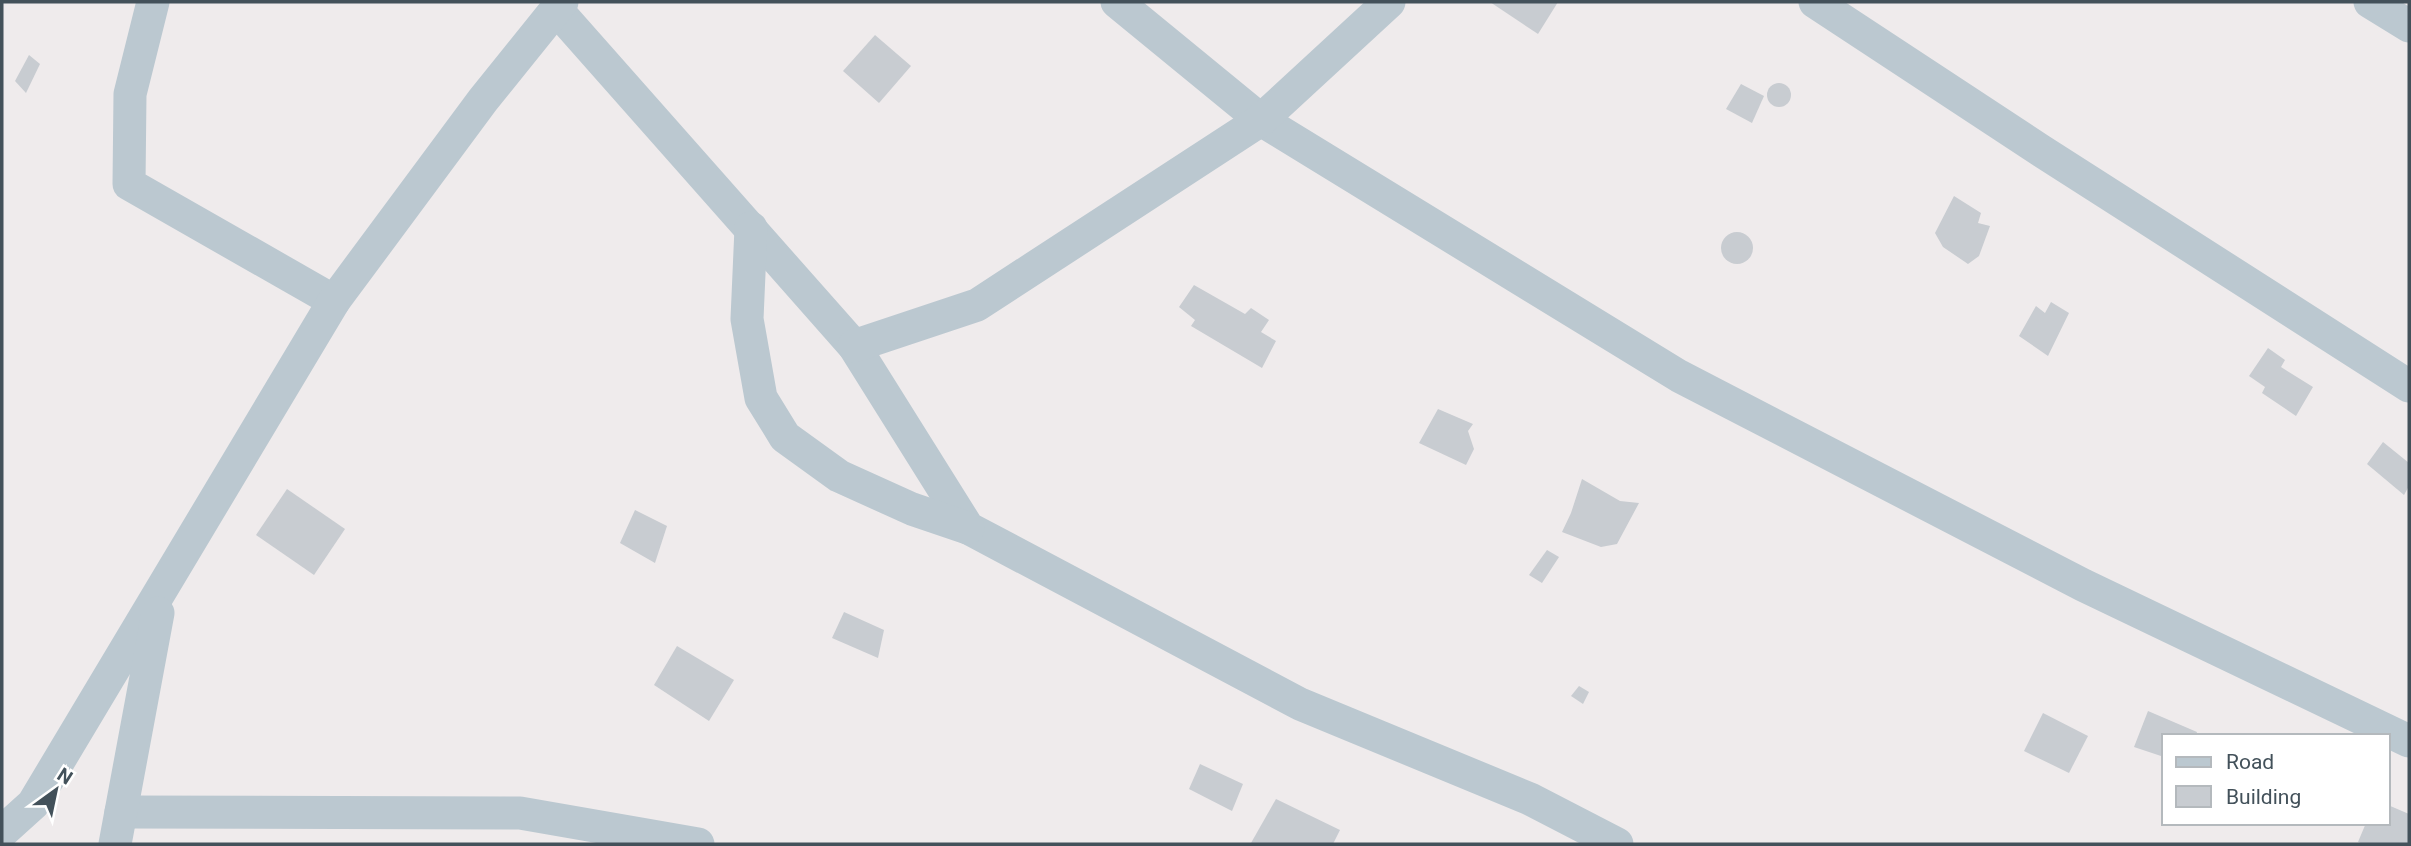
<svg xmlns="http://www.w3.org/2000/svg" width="2411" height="846" viewBox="0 0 2411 846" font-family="Roboto,sans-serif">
	<rect width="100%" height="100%" fill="#efebec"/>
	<!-- building -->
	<g fill="#c8ccd1">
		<path d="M 1490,2 L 1558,2 L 1538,34 Z"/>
		<path d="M 875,35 L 911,66 L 879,103 L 843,71 Z"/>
		<path d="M 29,55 L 40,64 L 26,93 L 15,81 Z"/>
		<circle cx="1779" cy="95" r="12"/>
		<path d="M 1741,84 L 1764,96 L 1752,123 L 1726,109 Z"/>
		<path d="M 1954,196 L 1981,213 L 1978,223 L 1990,226 L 1979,256 L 1968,264 L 1943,247 L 1935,233 Z"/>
		<circle cx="1737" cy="248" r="16"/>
		<path d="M 1194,285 L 1245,314 L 1251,308 L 1269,320 L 1261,332 L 1276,341 L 1262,368 L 1191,326 L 1195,320 L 1179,307 Z"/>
		<path d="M 2051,302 L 2069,313 L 2048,356 L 2019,336 L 2036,306 L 2045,313 Z"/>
		<path d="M 2268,348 L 2285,360 L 2281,367 L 2313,387 L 2296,416 L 2262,393 L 2265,387 L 2249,376 Z"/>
		<path d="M 1438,409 L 1473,424 L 1468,431 L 1474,449 L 1466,465 L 1419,443 Z"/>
		<path d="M 2383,442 L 2409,463 L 2409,486 L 2404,495 L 2367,464 Z"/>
		<path d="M 1582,479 L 1620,501 L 1639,503 L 1617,544 L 1601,547 L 1562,532 L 1571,513 Z"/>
		<path d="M 287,489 L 345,529 L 314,575 L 256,535 Z"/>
		<path d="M 635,510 L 667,526 L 655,563 L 620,543 Z"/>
		<path d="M 1547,550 L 1559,557 L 1542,583 L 1529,575 Z"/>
		<path d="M 844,612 L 884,630 L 878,658 L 832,638 Z"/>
		<path d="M 677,646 L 734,680 L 709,721 L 654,685 Z"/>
		<path d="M 1579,686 L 1589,692 L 1583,704 L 1571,696 Z"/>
		<path d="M 2148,711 L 2197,732 L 2196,736 L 2164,736 L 2164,757 L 2134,747 Z"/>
		<path d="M 2043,713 L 2088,736 L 2069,773 L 2024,751 Z"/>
		<path d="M 1200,764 L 1243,784 L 1232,811 L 1189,789 Z"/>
		<path d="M 1276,799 L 1340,830 L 1333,844 L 1251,843 Z"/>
		<path d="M 2388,805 L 2409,814 L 2409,844 L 2363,844 L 2358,842 L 2366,823 L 2388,823 Z"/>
	</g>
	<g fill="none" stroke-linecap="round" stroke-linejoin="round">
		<!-- street -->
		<g stroke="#bbc8d0" stroke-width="33">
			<path d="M 153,2 L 130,94 L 129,184 L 334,301"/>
			<path d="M 1117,2 L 1261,120 L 1679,376 L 2083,585 L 2409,741"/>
			<path d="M 1815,2 L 2040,150 L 2409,386"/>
			<path d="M 2370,2 L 2409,26"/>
			<path d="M 556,9 L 854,346 L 968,528 L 1300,704 L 1530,799 L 1617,844"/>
			<path d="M 751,228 L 747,319 L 761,398 L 785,437 L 839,476 L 912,509 L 968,528"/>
			<path d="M 854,346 L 977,305 L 1261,120 L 1389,2"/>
			<path d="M 121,812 L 520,813 L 698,844"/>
			<path d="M 2,832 L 33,804 L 334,301 L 483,100 L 562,2"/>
			<path d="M 115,844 L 158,613"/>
		</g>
	</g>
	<!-- border -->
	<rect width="2411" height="846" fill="none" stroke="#43515a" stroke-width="7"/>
	<!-- legend -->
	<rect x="2162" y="734" width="228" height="91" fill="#ffffff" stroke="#b4b9bd" stroke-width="2"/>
	<rect x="2176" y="757" width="35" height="10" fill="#bbc8d0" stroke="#b4b9bd" stroke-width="2"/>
	<text x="2226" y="769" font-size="21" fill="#43515a">Road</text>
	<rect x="2176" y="786" width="35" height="21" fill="#c8ccd1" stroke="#b4b9bd" stroke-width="2"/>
	<text x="2226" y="804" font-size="21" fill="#43515a">Building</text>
	<!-- north arrow -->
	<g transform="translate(56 790) rotate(33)" stroke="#ffffff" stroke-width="5" paint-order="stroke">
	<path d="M0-5L12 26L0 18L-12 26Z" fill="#43515a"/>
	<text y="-10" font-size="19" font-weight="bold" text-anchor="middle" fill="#43515a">N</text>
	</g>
</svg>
